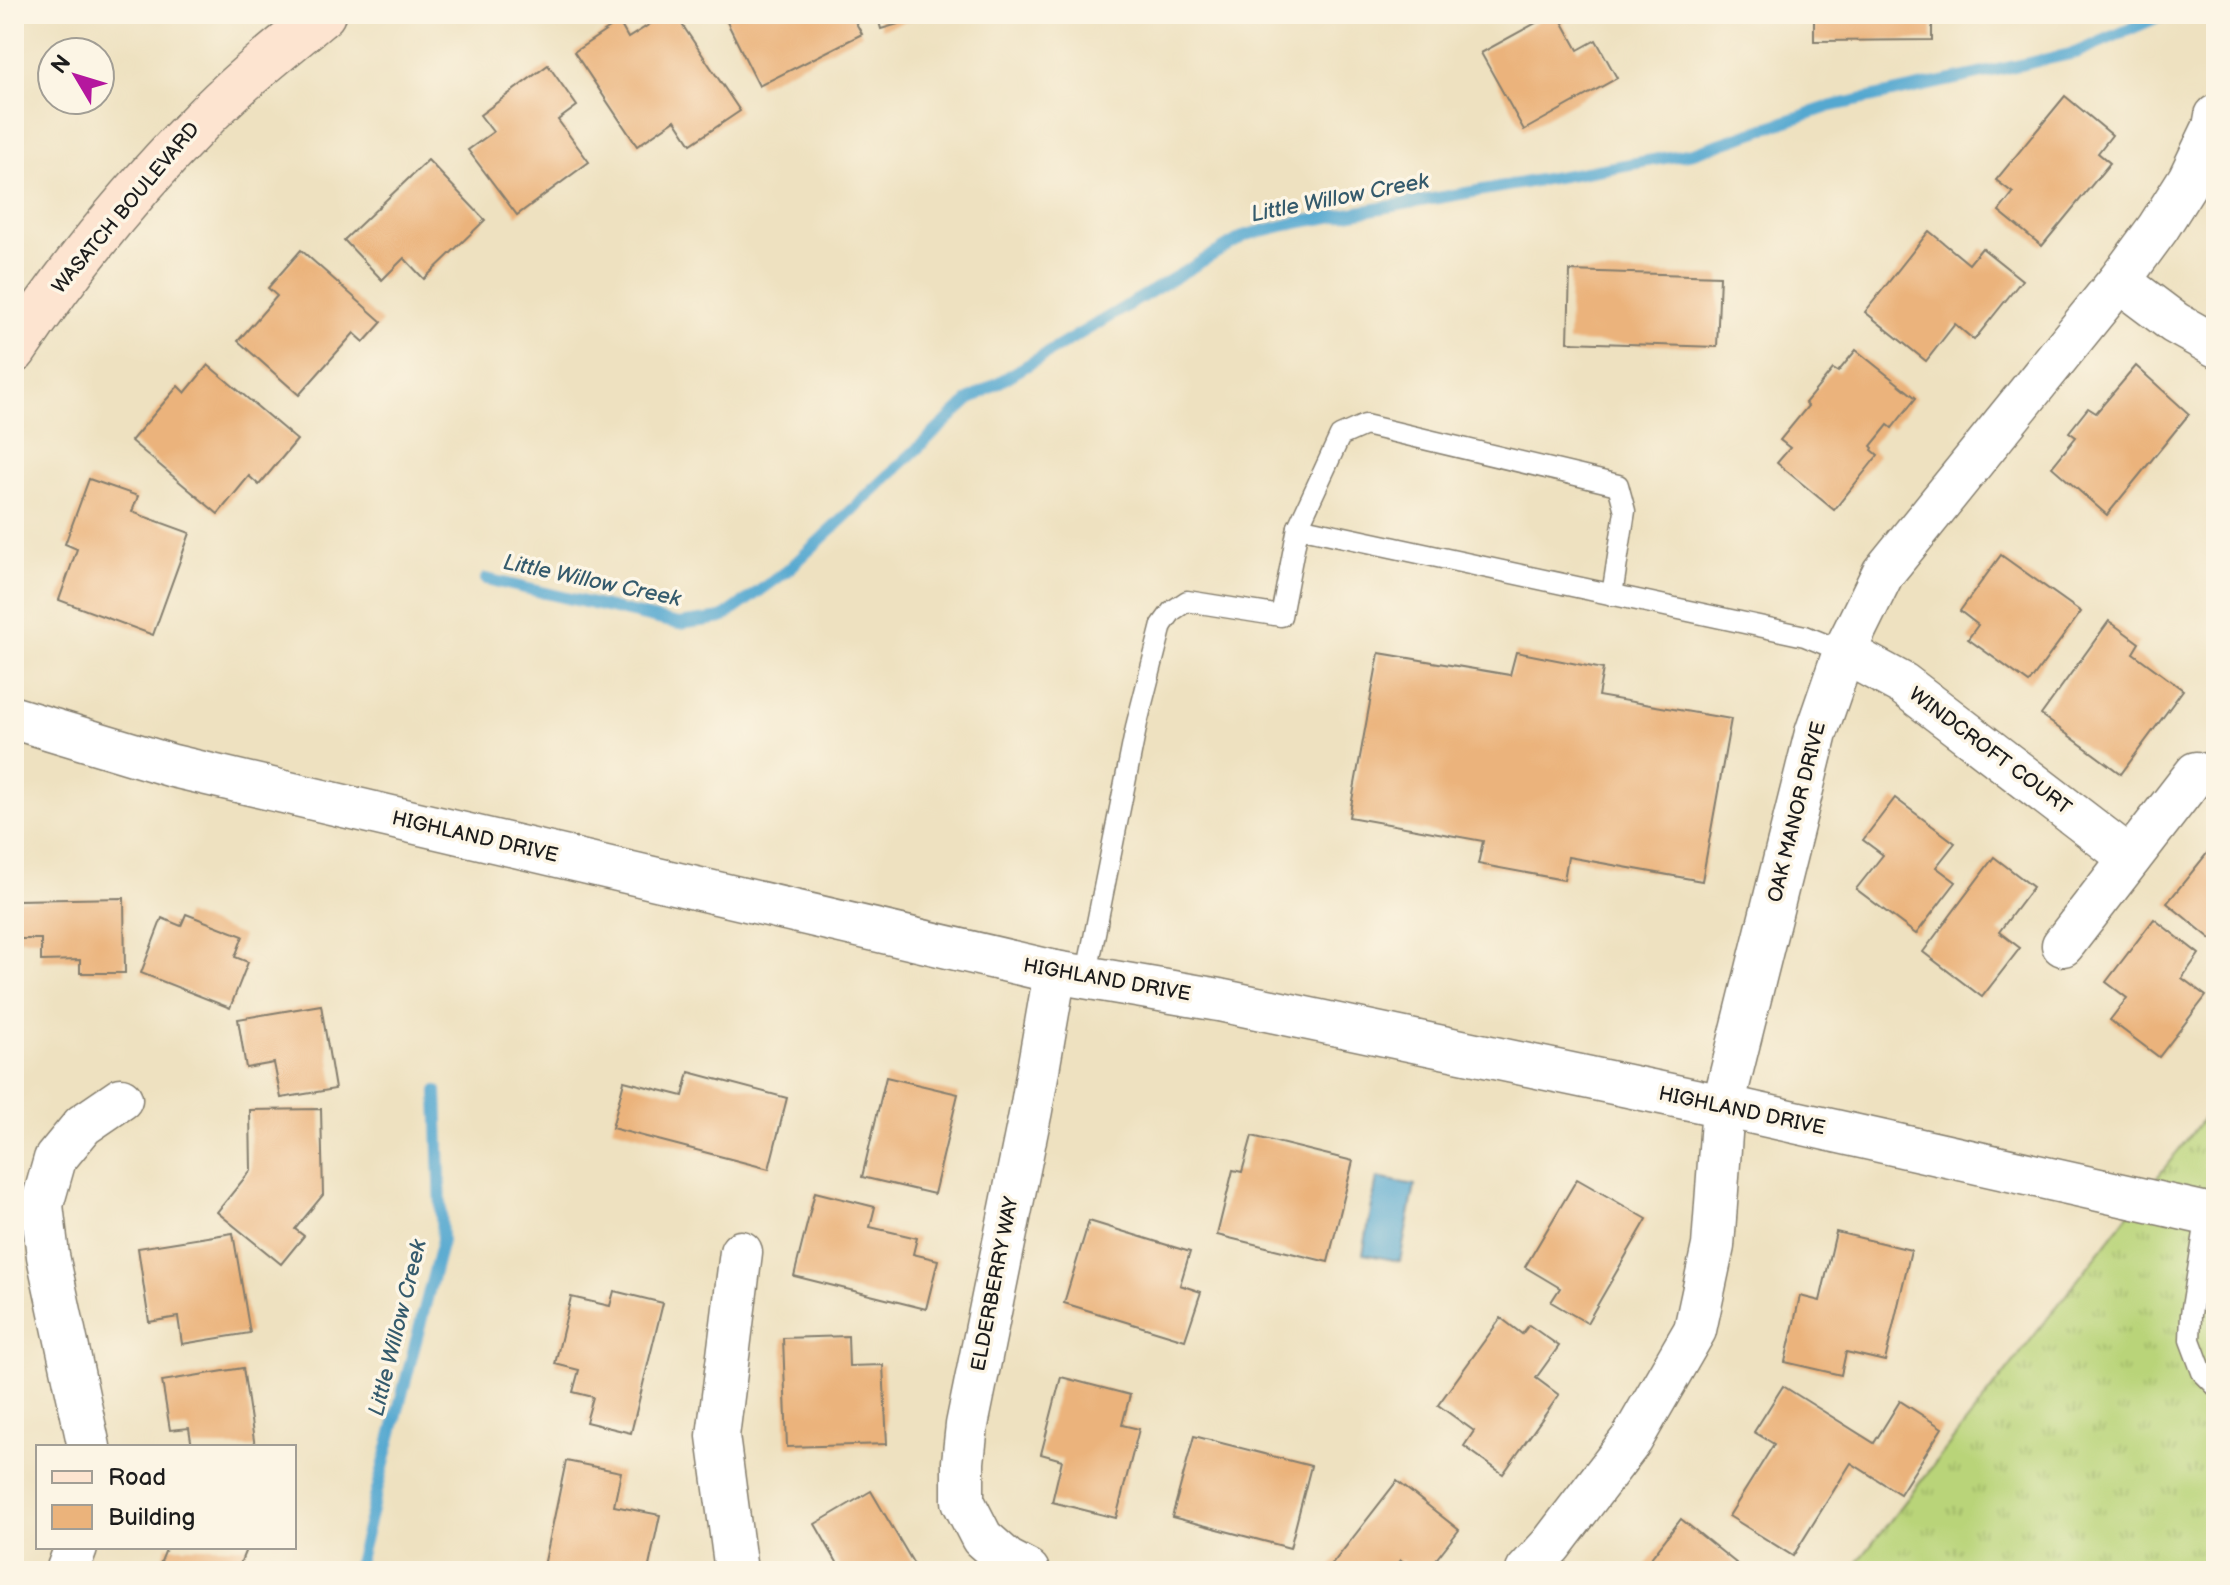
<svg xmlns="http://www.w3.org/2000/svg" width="2230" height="1585" viewBox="0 0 2230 1585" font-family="'Balsamiq Sans',sans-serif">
	<defs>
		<pattern id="grass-tufts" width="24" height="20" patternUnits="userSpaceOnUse" patternTransform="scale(2)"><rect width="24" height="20" fill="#b9d479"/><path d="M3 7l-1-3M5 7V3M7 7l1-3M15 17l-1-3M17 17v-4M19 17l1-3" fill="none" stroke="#9eb568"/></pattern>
	</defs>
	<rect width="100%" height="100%" fill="#fcf5e5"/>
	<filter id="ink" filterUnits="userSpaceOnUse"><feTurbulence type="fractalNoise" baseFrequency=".0125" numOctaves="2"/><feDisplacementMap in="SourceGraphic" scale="16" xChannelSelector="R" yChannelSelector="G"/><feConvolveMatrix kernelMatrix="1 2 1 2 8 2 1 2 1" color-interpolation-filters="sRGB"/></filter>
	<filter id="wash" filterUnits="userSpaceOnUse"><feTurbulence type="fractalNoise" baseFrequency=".006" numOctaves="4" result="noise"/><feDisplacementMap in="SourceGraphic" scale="32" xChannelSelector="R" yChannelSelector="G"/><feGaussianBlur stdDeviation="1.8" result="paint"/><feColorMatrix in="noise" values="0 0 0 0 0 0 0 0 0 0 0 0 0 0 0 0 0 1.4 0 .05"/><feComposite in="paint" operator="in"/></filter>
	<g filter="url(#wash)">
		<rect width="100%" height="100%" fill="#eee1c0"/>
		<!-- grass -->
		<path fill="url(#grass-tufts)" stroke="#6a784a" stroke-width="2" d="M 2216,1102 L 2216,1571 L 1851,1571 Z"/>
		<!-- water -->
		<path fill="#54a8d0" stroke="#386276" stroke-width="2" d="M 1377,1178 L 1415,1185 L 1400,1261 L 1363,1254 Z"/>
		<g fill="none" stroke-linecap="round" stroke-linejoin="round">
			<!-- stream -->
			<g stroke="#54a8d0" stroke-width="12">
				<path d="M 486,579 L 679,624 L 722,618 L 787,571 L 969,400 L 1246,235 L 1290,224 L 1693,153 L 1828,107 L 2075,53 L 2165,14"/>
				<path d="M 356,1571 L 442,1241 L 437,1091"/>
			</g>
		</g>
		<g id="blocks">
			<!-- building -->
			<g fill="#ebb37b">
				<path d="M 666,14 L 675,14 L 740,111 L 691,144 L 675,120 L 637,146 L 574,52 L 619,22 L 628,38 Z"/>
				<path d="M 723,14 L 851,14 L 862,34 L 759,86 Z"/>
				<path d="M 877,14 L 929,14 L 929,15 L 881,29 Z"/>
				<path d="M 1552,14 L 1558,14 L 1578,50 L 1596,40 L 1617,78 L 1524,130 L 1481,53 Z"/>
				<path d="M 1814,14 L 1932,14 L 1932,40 L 1814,41 Z"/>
				<path d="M 548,65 L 577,106 L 558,120 L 589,162 L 517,215 L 468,150 L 493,132 L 480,115 Z"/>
				<path d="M 2065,96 L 2112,135 L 2098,153 L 2110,163 L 2042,246 L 1999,211 L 2013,193 L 1996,180 Z"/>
				<path d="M 428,160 L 485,220 L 424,279 L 404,258 L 382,280 L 344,240 Z"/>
				<path d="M 1929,231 L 1969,264 L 1982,248 L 2022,280 L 1974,340 L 1955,324 L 1926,361 L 1865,312 Z"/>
				<path d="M 301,250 L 382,322 L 364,342 L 354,333 L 299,395 L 238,341 L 277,296 L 268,288 Z"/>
				<path d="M 1570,271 L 1720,276 L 1717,347 L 1568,342 Z"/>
				<path d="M 1856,350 L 1916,398 L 1892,428 L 1888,425 L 1871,446 L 1873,448 L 1872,450 L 1878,455 L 1834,510 L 1777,463 L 1790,448 L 1780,440 L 1808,406 L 1805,403 L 1833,369 L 1838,372 Z"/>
				<path d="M 208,365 L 297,440 L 259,485 L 249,476 L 218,514 L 131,441 L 178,386 L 185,393 Z"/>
				<path d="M 2136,366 L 2189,414 L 2107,515 L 2052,467 L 2076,437 L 2069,432 L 2088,408 L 2096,413 Z"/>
				<path d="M 89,479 L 138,496 L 132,512 L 190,533 L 153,635 L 59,600 L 77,549 L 65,544 Z"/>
				<path d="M 2001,555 L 2081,612 L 2029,683 L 1968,639 L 1978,625 L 1960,611 Z"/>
				<path d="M 2109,621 L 2139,643 L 2133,653 L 2183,690 L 2121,774 L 2041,715 Z"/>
				<path d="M 1516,652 L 1603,669 L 1598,696 L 1731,719 L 1702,881 L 1568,857 L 1564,880 L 1478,864 L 1483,841 L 1349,817 L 1379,653 L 1510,675 Z"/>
				<path d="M 1895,798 L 1955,843 L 1936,867 L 1956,882 L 1916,934 L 1856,889 L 1883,855 L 1863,840 Z"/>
				<path d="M 2216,842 L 2216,943 L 2167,903 Z"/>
				<path d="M 1994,857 L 2033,887 L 1999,932 L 2020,948 L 1982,997 L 1923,952 Z"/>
				<path d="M 124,898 L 125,973 L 80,973 L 80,960 L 41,961 L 41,939 L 17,939 L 17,900 Z"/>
				<path d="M 186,914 L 243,936 L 235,957 L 248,962 L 230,1008 L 141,973 L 162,918 L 181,926 Z"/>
				<path d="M 2154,919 L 2199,954 L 2182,978 L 2206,996 L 2159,1057 L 2110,1020 L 2127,998 L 2106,982 Z"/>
				<path d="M 321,1005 L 335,1089 L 281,1098 L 274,1063 L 246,1068 L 238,1019 Z"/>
				<path d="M 689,1072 L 787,1098 L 769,1169 L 612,1128 L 624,1081 L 683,1096 Z"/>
				<path d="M 886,1077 L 958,1094 L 934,1194 L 862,1177 Z"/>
				<path d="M 321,1109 L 323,1195 L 295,1229 L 304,1236 L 281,1264 L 217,1212 L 251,1170 L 250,1110 Z"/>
				<path d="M 1252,1136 L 1353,1161 L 1328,1262 L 1217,1235 L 1233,1170 L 1242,1172 Z"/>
				<path d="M 1577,1179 L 1647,1219 L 1587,1323 L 1551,1302 L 1560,1288 L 1525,1267 Z"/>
				<path d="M 815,1192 L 875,1207 L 870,1227 L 917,1238 L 913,1254 L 938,1260 L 926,1309 L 794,1276 Z"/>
				<path d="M 1089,1221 L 1190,1252 L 1180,1285 L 1201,1292 L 1185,1340 L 1064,1303 Z"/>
				<path d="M 1836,1232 L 1911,1250 L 1885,1361 L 1846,1352 L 1841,1375 L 1785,1362 L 1800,1296 L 1820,1301 Z"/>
				<path d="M 233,1233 L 250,1333 L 182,1344 L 178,1317 L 149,1322 L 138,1248 Z"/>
				<path d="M 614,1291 L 663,1303 L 631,1433 L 586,1422 L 593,1397 L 573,1392 L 579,1370 L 555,1364 L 571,1297 L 610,1306 Z"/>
				<path d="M 1501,1318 L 1522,1334 L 1529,1325 L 1559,1346 L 1536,1378 L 1559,1395 L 1503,1474 L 1464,1446 L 1474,1431 L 1438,1405 Z"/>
				<path d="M 848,1336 L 849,1366 L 883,1365 L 887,1444 L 787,1447 L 783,1338 Z"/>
				<path d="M 243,1368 L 255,1447 L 192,1447 L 189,1428 L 170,1430 L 162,1381 Z"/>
				<path d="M 1061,1377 L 1130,1395 L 1122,1425 L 1139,1429 L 1116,1518 L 1052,1502 L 1062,1460 L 1041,1454 Z"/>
				<path d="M 1783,1386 L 1874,1443 L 1900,1401 L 1942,1428 L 1900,1494 L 1851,1463 L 1793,1556 L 1729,1516 L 1774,1444 L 1754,1432 Z"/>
				<path d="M 1194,1436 L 1311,1466 L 1290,1548 L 1172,1517 Z"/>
				<path d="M 566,1461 L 621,1472 L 614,1506 L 660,1515 L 648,1571 L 543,1571 Z"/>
				<path d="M 1397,1481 L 1459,1530 L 1427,1571 L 1416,1571 L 1401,1560 L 1392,1571 L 1327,1571 Z"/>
				<path d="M 871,1491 L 918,1571 L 842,1571 L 815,1524 Z"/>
				<path d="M 1681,1519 L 1746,1571 L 1641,1571 Z"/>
				<path d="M 167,1547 L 247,1547 L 237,1571 L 157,1571 Z"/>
			</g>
		</g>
	</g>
	<g filter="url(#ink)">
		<use href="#blocks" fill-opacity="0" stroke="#857e6e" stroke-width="2"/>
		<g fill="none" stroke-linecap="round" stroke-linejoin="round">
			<defs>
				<g id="lane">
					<path d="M 1298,527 L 1340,436 L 1365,425 L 1618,485 L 1625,511 L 1612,595"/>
					<path d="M 1086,978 L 1137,723 L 1162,625 L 1172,611 L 1187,601 L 1281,616 L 1298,527 L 1805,636 L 1844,652"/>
					<path d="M 2207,1214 L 2191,1314 L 2190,1340 L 2202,1372 L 2216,1386"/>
				</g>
				<g id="street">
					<path d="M 2119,281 L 2175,323 L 2216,346"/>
					<path d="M 1844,652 L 1903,684 L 2130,858"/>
					<path d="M 14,718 L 173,766 L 1055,972 L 1219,1000 L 1723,1106 L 2207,1214"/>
					<path d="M 2063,945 L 2196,773"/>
					<path d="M 89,1447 L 48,1256 L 42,1205 L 55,1159 L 83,1125 L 121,1099"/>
					<path d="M 67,1571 L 76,1547"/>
					<path d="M 736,1571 L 718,1436 L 741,1252"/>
					<path d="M 1028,1571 L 1007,1560 L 982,1538 L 963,1501 L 963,1462 L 967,1425 L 1031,1110 L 1055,972"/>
					<path d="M 1527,1571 L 1551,1545 L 1632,1439 L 1695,1330 L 1713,1246 L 1723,1106 L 1816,733 L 1844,652 L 1883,573 L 2119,281 L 2158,228 L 2189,179 L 2214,127 L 2216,116"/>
				</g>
				<path id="secondary" d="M 14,351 C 69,269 130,193 199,123 C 237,83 281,49 323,14"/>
			</defs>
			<!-- lane casing -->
			<use href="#lane" stroke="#857e6e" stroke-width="23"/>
			<!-- street casing -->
			<use href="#street" stroke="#857e6e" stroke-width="45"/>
			<!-- secondary casing -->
			<use href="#secondary" stroke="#857e6e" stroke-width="47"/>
			<!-- lane -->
			<use href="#lane" stroke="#fff" stroke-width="20"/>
			<!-- street -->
			<use href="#street" stroke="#fff" stroke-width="42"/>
			<!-- secondary -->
			<use href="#secondary" stroke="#fde4d0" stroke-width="44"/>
		</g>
	</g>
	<g text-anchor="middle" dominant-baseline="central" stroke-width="7" stroke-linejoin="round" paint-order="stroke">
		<!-- street labels -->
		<g font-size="20" fill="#1c1c1c" stroke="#fcf5e5">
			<text transform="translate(126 208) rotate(-50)">WASATCH BOULEVARD</text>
			<text transform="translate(1990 751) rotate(37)">WINDCROFT COURT</text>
			<text transform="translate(1797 812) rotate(-76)">OAK MANOR DRIVE</text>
			<text transform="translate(475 837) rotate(13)">HIGHLAND DRIVE</text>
			<text transform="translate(1107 980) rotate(10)">HIGHLAND DRIVE</text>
			<text transform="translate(1742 1111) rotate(12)">HIGHLAND DRIVE</text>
			<text transform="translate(995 1284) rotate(-79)">ELDERBERRY WAY</text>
		</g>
		<!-- water labels -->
		<g font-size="22" font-style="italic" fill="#355b6d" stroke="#fcf5e5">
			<text transform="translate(1340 198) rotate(-11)">Little Willow Creek</text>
			<text transform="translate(592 581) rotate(12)">Little Willow Creek</text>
			<text transform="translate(398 1328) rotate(-76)">Little Willow Creek</text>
		</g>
	</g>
	<!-- margin -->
	<rect width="2230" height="1585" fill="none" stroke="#fcf5e5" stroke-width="48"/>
	<!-- legend -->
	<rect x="36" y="1445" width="260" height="104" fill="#fcf5e5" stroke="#a29e95" stroke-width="2"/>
	<rect x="52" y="1471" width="40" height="12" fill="#fde4d0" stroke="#a29e95" stroke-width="2"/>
	<text x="108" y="1485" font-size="24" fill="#1c1c1c">Road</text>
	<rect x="52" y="1505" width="40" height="24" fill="#ebb37b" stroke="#a29e95" stroke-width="2"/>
	<text x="108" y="1525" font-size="24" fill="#1c1c1c">Building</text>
	<!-- north arrow -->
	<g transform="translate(76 76) rotate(308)"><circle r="38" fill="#fcf5e5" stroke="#a29e95" stroke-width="2"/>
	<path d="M0-6L14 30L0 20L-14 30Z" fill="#b5179e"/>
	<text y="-12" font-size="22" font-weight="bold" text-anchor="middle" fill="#1c1c1c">N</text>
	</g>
</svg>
